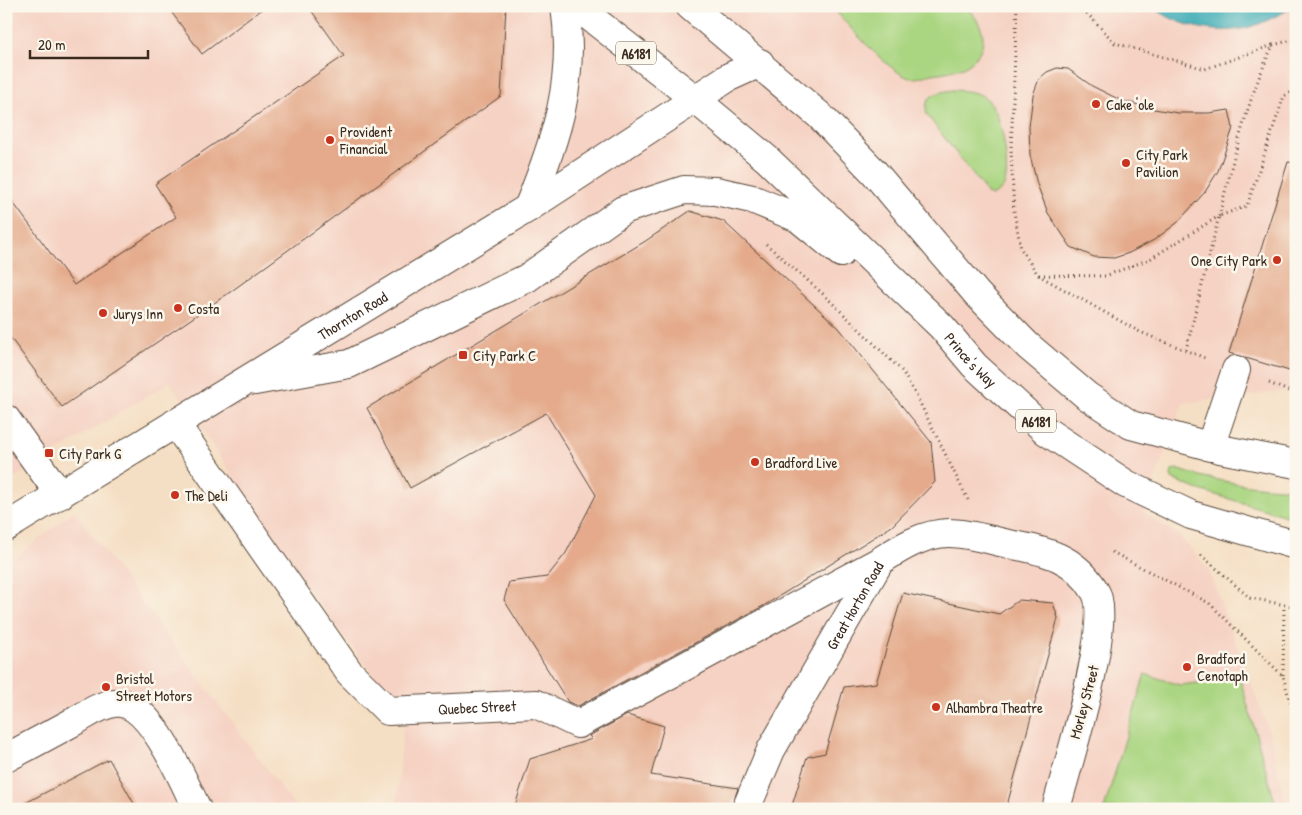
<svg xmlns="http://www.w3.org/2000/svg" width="1302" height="815" viewBox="0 0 1302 815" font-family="'Patrick Hand',sans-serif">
	<rect width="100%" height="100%" fill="#fbf7ec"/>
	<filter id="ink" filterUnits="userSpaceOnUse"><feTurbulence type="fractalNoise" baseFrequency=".02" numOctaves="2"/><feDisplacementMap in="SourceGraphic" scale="10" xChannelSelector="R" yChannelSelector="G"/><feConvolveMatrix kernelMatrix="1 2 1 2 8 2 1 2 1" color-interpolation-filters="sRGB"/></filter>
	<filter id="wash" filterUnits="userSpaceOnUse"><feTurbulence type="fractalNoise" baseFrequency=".0096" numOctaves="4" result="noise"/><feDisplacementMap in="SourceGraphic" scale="20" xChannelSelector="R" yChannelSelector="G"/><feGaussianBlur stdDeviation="1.12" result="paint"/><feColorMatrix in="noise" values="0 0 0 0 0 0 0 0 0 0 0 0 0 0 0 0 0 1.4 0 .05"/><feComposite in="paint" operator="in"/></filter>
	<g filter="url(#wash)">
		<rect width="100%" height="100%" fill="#f5dfc4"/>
		<!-- built -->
		<g fill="#f5d2c3">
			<path d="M 6,6 L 1296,6 L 1296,390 L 1183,403 L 1143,512 L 1179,535 L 1208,569 L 1270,734 L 1287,809 L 396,809 L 404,719 L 394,702 L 313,596 L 170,382 L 6,483 Z"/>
			<path d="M 74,511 L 297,809 L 6,809 L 6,565 Z"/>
		</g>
		<!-- green -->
		<g fill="#aad581" stroke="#728050">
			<path d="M 832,6 L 964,6 C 982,20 992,43 972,61 C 963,70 945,72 933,74 C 926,75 917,79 910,78 C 891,74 845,23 832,6 Z"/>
			<path d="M 953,90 C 967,91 979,91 989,101 C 1002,114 1010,166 1005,183 C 1003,190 998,193 991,196 L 987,193 L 927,115 C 922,95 938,92 953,90 Z"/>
			<path d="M 1176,469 C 1215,482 1255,487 1296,489 L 1296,519 L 1196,489 L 1172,479 L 1171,475 L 1172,471 Z"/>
			<path d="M 1238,671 L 1277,809 L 1104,809 L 1145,674 L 1180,685 L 1215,681 Z"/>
		</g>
		<!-- water -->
		<path fill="#3aabb5" stroke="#3a6a6a" d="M 1151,6 L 1296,6 C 1280,14 1263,24 1246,28 C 1214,35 1177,26 1151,6 Z"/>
		<g id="blocks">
			<!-- building -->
			<g fill="#e4aa8b">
				<path d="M 167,6 L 266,6 L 202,54 Z"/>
				<path d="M 308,6 L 506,6 L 501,96 L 226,295 L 62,407 L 6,332 L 6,193 L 74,285 L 176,217 L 155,184 L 344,56 Z"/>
				<path d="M 1057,68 L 1068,69 L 1092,86 L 1120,100 L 1154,109 L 1178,113 L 1209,113 L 1229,110 L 1233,128 L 1228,143 L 1218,171 L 1205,192 L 1177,223 L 1154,240 L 1129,253 L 1114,258 L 1094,257 L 1071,247 L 1048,213 L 1037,184 L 1030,155 L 1029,127 L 1033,95 L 1039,79 L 1047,72 Z"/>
				<path d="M 1288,162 L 1296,163 L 1296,373 L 1229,353 Z"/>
				<path d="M 690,211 L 723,221 L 839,328 L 931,442 L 935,482 L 892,526 L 765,605 L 578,706 L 568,702 L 504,600 L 509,582 L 547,577 L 566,553 L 596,495 L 546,413 L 410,488 L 367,408 L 644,242 Z"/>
				<path d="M 903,593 L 999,614 L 1019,600 L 1053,603 L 1058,618 L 1006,809 L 791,809 L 807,757 L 825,753 L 844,687 L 876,683 Z"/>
				<path d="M 627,715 L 664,726 L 651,775 L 738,788 L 731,809 L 514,809 L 530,759 L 592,739 L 589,736 Z"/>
				<path d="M 109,759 L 137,809 L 14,809 Z"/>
			</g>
		</g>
	</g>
	<g filter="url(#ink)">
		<use href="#blocks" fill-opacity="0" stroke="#574537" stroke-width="1"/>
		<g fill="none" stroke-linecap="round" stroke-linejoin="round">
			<defs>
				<g id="minor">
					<path d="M 6,419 L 60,495"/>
					<path id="s1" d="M 175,423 L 349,672 L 388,711 L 536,704 L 578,724 L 880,561"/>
					<path d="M 1210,447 L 1236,370"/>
					<path d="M 6,758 C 29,746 51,734 73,722 C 86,715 100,705 114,703 C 150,697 184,783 197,809"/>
					<path id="s2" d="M 746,809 L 771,750 L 880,561 C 900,548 924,533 949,533 C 968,533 990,540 1009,544 C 1045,551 1074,556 1095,591 C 1114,622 1066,769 1056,809"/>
				</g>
				<g id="major">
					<path id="s3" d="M 576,6 L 695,99 L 767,159 L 942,327 L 974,365 L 1046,431 L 1126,484 L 1191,515 L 1296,545"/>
					<path d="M 690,6 L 819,115 L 874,172 L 977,294 L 1028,346 L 1087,396 L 1131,425 L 1220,449 L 1296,464"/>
					<path d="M 528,208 C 556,139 576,81 565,6"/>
					<path d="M 255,381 L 349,364 L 527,278 L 623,210 L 684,190 L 716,191 L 752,199 L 798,218 L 841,253"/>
					<path id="s4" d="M 6,527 L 528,208 L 729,77 L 760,63"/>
				</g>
			</defs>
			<!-- minor casing -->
			<use href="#minor" stroke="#574537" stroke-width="30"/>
			<!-- major casing -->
			<use href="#major" stroke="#574537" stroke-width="30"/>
			<!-- path -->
			<g stroke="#574537" stroke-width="3" stroke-dasharray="1 4" stroke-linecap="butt">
				<path d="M 1017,6 L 1011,149 L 1014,212 L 1021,249 L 1038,275 L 1140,332 L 1205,358"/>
				<path d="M 1080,6 L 1115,43 L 1205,69 L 1273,45"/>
				<path d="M 766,244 L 822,293 L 902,371 L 916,395 L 968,500"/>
				<path d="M 1039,275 L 1105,276 L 1150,259 L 1219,216 C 1234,157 1247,100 1273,45 L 1296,39"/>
				<path d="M 1186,350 L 1219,216 L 1247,206 L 1284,96 L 1296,90"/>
				<path d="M 1269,383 L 1296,394"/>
				<path d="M 1112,552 L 1209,603 L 1283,676 L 1296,723"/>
				<path d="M 1201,555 L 1250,598 L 1296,607"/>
				<path d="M 1283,675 L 1284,605"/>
			</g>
			<!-- minor -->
			<use href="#minor" stroke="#fff" stroke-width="28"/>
			<!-- major -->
			<use href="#major" stroke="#fff" stroke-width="28"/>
		</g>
	</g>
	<!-- markers -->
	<g fill="#c8321e" stroke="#fbf7ec" stroke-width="2">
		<circle cx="1096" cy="104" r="5"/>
		<circle cx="330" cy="140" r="5"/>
		<circle cx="1126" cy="163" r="5"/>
		<circle cx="1277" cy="260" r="5"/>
		<circle cx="178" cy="308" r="5"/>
		<circle cx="103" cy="313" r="5"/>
		<rect x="458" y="350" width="10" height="10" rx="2.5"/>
		<rect x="44" y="448" width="10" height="10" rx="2.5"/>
		<circle cx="755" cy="462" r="5"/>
		<circle cx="175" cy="495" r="5"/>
		<circle cx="1187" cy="667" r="5"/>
		<circle cx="106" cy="687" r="5"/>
		<circle cx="936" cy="707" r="5"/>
	</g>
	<g text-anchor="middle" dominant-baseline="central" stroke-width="5" stroke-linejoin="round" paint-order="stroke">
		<!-- shield labels -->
		<g fill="#fbf7ec" stroke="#75685c" stroke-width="1">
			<rect x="616" y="41.5" width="40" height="23" rx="4"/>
			<rect x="1016" y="409.5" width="40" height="23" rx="4"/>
		</g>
		<g font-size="14" font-weight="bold" fill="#3b2a1e">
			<text x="636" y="53">A6181</text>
			<text x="1036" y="421">A6181</text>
		</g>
		<!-- poi labels -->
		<g font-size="15" fill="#3b2a1e" stroke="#fbf7ec" text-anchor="start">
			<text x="1106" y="104">Cake 'ole</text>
			<text x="340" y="131">Provident<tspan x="340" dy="17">Financial</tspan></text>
			<text x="1136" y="154">City Park<tspan x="1136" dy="17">Pavilion</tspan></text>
			<text x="1267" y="260" text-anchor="end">One City Park</text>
			<text x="188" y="308">Costa</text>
			<text x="113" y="313">Jurys Inn</text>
			<text x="473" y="355">City Park C</text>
			<text x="59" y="453">City Park G</text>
			<text x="765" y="462">Bradford Live</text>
			<text x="185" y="495">The Deli</text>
			<text x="1197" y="658">Bradford<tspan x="1197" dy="17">Cenotaph</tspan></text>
			<text x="116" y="678">Bristol<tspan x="116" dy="17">Street Motors</tspan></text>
			<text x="946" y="707">Alhambra Theatre</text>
		</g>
		<!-- street labels -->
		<g font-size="15" fill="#3b2a1e" stroke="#fbf7ec">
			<text stroke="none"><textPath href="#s4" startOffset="406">Thornton Road</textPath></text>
			<text stroke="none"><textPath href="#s3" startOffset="531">Prince's Way</textPath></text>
			<text stroke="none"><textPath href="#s2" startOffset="231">Great Horton Road</textPath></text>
			<text transform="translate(1084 702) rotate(-75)">Morley Street</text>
			<text stroke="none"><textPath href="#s1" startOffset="448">Quebec Street</textPath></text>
		</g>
	</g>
	<!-- margin -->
	<rect width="1302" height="815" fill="none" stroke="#fbf7ec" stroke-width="25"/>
	<!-- scale -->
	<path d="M30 50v8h118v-8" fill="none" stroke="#3b2a1e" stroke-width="2.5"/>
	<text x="38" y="50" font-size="15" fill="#3b2a1e" stroke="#fbf7ec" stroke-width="4" paint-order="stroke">20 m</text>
</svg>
